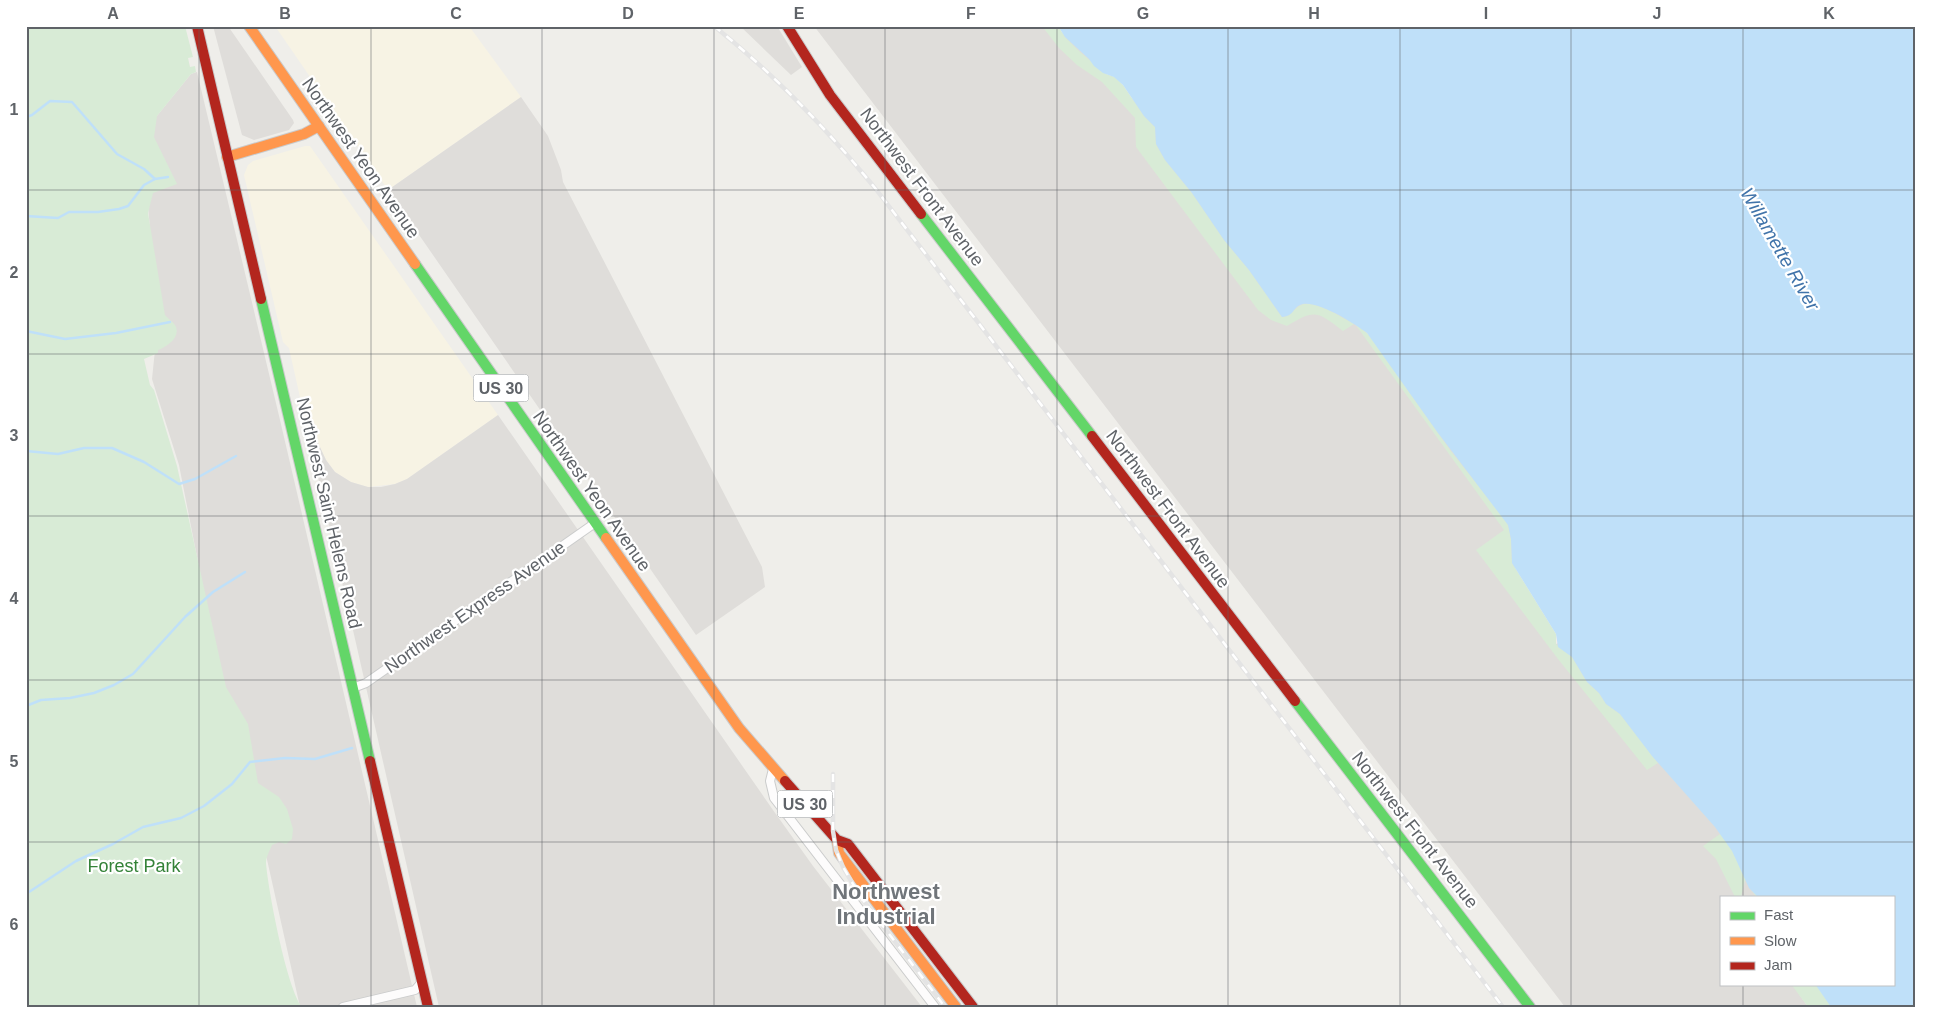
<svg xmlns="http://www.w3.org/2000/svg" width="1942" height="1033" viewBox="0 0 1942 1033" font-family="Arial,sans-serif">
	<rect width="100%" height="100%" fill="#efeeea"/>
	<!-- commercial -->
	<g fill="#f7f3e4">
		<path d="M 275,26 L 469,26 L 521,97 L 388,190 Z"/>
		<path d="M 305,146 L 310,146 L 498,415 L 407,479 L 395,484 L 368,487 L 351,482 L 335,472 L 326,460 L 313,432 L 308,433 L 289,348 L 283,342 L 244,175 L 248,165 L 253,161 Z"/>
	</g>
	<!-- industrial -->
	<g fill="#dfddda" fill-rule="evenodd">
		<path d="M 213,26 L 228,26 L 293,120 L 294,123 L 289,130 L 254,140 L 242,135 Z"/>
		<path d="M 740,26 L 777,26 L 802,67 L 791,75 Z"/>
		<path d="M 814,26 L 1058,26 L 1059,30 L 1340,295 L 1357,325 L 1367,333 L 1756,840 L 1758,897 L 1721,897 L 1721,984 L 1792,984 L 1808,1007 L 1565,1007 ZM 1514,566 L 1581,634 L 1556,644 Z"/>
		<path d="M 197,72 L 280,420 L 417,1007 L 300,1007 L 266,855 L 216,654 L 179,465 L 152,379 L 158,321 L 148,206 L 152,122 L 191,74 Z"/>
		<path d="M 521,97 L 548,136 L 561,170 L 563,182 L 762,567 L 765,587 L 696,635 L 388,190 Z"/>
		<path d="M 498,415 L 773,810 L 813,866 L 922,1007 L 439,1007 L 308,433 L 313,432 L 326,460 L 335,472 L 351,482 L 368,487 L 381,487 L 395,484 L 407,479 Z"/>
	</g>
	<!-- green -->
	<g fill="#d8ebd6">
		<path d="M 26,26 L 185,26 L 193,57 L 188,58 L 190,67 L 195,66 L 196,72 L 191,74 L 157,116 L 154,137 L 177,184 L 153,193 L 148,213 L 165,315 C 168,319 174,322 176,327 C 180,338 166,347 158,350 L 158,353 L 144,359 L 150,385 L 154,390 L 177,466 L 226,687 L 248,724 L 258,783 L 279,797 L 287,809 L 293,829 L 292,839 L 286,844 L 279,842 L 272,845 C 270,850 266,857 266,863 C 268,890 287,989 302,1007 L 26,1007 Z"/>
		<path d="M 1042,26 L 1058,26 L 1065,37 L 1080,52 L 1106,74 L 1115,77 L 1123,85 L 1144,116 L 1155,127 L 1156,144 L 1165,160 L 1192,193 L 1224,240 L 1249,270 L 1282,317 C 1292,317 1293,308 1301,305 C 1315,299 1342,318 1354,324 L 1343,331 C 1317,311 1315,309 1287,326 L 1271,320 L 1258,310 L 1136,147 L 1135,118 L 1102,82 L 1077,65 L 1059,48 Z"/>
		<path d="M 1355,324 L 1367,333 L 1375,343 L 1450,450 L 1504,518 L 1508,525 L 1511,539 L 1512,563 L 1556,634 L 1556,644 L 1572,657 L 1587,682 L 1599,693 L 1606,704 L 1620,714 L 1658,763 L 1647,770 L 1558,659 L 1476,550 L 1504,530 Z"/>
		<path d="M 1727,829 L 1778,897 L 1756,897 L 1745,880 L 1741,897 L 1735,897 L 1716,859 L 1703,846 Z"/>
		<path d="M 1791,984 L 1841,984 L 1858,1007 L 1808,1007 Z"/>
	</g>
	<!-- water -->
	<path fill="#bfe0f9" d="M 1058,26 L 1916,26 L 1916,1007 L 1831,1007 L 1815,984 L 1893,984 L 1893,897 L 1758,897 L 1749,888 L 1732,851 L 1715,827 L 1652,756 L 1620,714 L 1606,704 L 1599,693 L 1587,682 L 1572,657 L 1558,647 L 1556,634 L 1512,563 L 1511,539 L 1508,525 L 1438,433 L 1367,333 C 1355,324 1315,298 1300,305 C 1292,309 1294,316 1282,317 L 1249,270 L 1224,240 L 1192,193 L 1165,160 L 1156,144 L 1155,127 L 1144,116 L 1123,85 L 1114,77 L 1103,73 L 1094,66 L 1089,59 L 1065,37 Z"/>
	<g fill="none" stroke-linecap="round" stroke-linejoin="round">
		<!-- stream -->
		<g stroke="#bfe0f9" stroke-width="2.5">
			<path d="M 26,117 L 32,115 L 50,101 L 72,102 L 117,154 L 144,169 L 155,179"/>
			<path d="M 26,216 L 58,218 L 69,212 L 98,212 L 119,209 L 128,206 L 144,185 L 155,179 L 168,177"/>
			<path d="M 26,331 L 65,339 L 116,333 L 170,322"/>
			<path d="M 26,451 L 58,454 L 84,448 L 112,448 L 144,462 L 179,484 L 195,479 L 236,456"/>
			<path d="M 26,706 L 41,700 L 70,698 L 94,693 L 114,685 L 133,674 L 185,617 L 213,592 L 245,572"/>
			<path d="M 26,894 L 76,861 L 113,844 L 143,827 L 181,818 L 204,806 L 232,784 L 250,762 L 285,758 L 315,759 L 352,748"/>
		</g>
		<defs>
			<g id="street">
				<path d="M 353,688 L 366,683 L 595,523"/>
				<path d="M 773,769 L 770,781 L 774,798 L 935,1007"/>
				<path d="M 343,1007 L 415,990 L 422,982"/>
			</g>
			<g id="fast">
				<path d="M 921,214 L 1092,436"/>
				<path d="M 415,264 L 606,538"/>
				<path d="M 261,299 L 370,761"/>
				<path d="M 1295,701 L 1530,1007"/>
			</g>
			<g id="slow">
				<path d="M 249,26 L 415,264"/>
				<path d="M 227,157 L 304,134 L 319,126"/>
				<path d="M 606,538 L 739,728 L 785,781"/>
				<path d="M 837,840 L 839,853 L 956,1007"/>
			</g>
			<g id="jam">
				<path d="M 197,26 L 261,299"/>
				<path d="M 787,26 L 830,95 L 921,214"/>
				<path d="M 1092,436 L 1295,701"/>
				<path d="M 370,761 L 428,1007"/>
				<path d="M 785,781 L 837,840 L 848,844 L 973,1007"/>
			</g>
		</defs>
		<!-- street casing -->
		<use href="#street" stroke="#cbcccc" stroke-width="10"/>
		<!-- fast casing -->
		<use href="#fast" stroke="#cacacb" stroke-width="12"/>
		<!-- slow casing -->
		<use href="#slow" stroke="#cacacb" stroke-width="12"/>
		<!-- jam casing -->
		<use href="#jam" stroke="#cacacb" stroke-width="12"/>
		<!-- street -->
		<use href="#street" stroke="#fdfcfc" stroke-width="8"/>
		<!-- fast -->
		<use href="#fast" stroke="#63d668" stroke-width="10"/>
		<!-- slow -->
		<use href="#slow" stroke="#ff974d" stroke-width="10"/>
		<!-- jam -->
		<use href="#jam" stroke="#b3261e" stroke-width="10"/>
		<defs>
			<g id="rail">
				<path d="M 714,26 C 774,74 827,129 875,188 L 1503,1007"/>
				<path d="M 833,774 L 833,831 L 836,850 L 843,867 L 860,896 L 945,1007"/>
			</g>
		</defs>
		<!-- rail casing -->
		<use href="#rail" stroke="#e4e4e4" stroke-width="4.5"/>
		<!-- rail -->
		<use href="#rail" stroke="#fff" stroke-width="2.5" stroke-dasharray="8" stroke-linecap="butt"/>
	</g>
	<!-- grid -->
	<path fill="none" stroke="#5f6368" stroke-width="1" stroke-opacity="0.55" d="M 199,26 L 199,1007M 371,26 L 371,1007M 542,26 L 542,1007M 714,26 L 714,1007M 885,26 L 885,1007M 1057,26 L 1057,1007M 1228,26 L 1228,1007M 1400,26 L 1400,1007M 1571,26 L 1571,1007M 1743,26 L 1743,897M 26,190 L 1916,190M 26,354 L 1916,354M 26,516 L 1916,516M 26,680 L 1916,680M 26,842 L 1916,842M 1743,984 L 1743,1007"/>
	<g text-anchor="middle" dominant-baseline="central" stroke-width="4.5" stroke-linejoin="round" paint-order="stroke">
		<!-- shield labels -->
		<g fill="#fff" stroke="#8f9295" stroke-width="1">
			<rect x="473.5" y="374.5" width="55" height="27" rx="4"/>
			<rect x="777.5" y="790.5" width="55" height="27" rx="4"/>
		</g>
		<g font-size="16" font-weight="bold" fill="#5f6368">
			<text x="501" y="388">US 30</text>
			<text x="805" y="804">US 30</text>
		</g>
		<!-- street labels -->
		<g font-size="18" fill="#5f6368" stroke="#fff">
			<text transform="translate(361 158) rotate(55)">Northwest Yeon Avenue</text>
			<text transform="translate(922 187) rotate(53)">Northwest Front Avenue</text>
			<text transform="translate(592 491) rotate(55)">Northwest Yeon Avenue</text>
			<text transform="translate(1168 509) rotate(53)">Northwest Front Avenue</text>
			<text transform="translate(329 513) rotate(77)">Northwest Saint Helens Road</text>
			<text transform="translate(475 607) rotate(-35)">Northwest Express Avenue</text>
			<text transform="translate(1415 830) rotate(52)">Northwest Front Avenue</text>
		</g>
		<!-- park labels -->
		<g font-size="18" fill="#348238" stroke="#fff">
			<text x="134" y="866">Forest Park</text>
		</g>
		<!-- water labels -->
		<g font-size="19" font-style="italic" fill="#4174aa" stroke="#fff">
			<text transform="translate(1780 249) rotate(60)">Willamette River</text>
		</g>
		<!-- district labels -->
		<g font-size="22" font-weight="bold" fill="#70757a" stroke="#fff">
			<text x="886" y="891">Northwest<tspan x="886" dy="25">Industrial</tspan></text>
		</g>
	</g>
	<!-- border -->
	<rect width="1942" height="1033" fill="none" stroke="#ffffff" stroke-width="55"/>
	<!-- legend -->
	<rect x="1720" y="896" width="175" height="90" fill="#ffffff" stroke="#bfc1c3"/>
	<rect x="1730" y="912" width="25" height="8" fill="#63d668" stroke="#bfc1c3"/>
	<text x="1764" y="920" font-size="15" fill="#5f6368">Fast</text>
	<rect x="1730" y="937" width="25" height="8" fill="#ff974d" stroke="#bfc1c3"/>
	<text x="1764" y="946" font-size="15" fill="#5f6368">Slow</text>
	<rect x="1730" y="962" width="25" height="8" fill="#b3261e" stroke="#bfc1c3"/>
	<text x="1764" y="970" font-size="15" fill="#5f6368">Jam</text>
	<rect x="28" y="28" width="1886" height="978" fill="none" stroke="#5f6368" stroke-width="2"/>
	<g font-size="16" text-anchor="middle" font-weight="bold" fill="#5f6368">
		<text x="113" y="19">A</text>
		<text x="285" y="19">B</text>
		<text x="456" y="19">C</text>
		<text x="628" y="19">D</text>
		<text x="799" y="19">E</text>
		<text x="971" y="19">F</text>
		<text x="1143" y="19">G</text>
		<text x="1314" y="19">H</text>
		<text x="1486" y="19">I</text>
		<text x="1657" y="19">J</text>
		<text x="1829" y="19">K</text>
		<text x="14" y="115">1</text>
		<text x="14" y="278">2</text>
		<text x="14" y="441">3</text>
		<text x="14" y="604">4</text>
		<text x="14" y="767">5</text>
		<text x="14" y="930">6</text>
	</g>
</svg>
